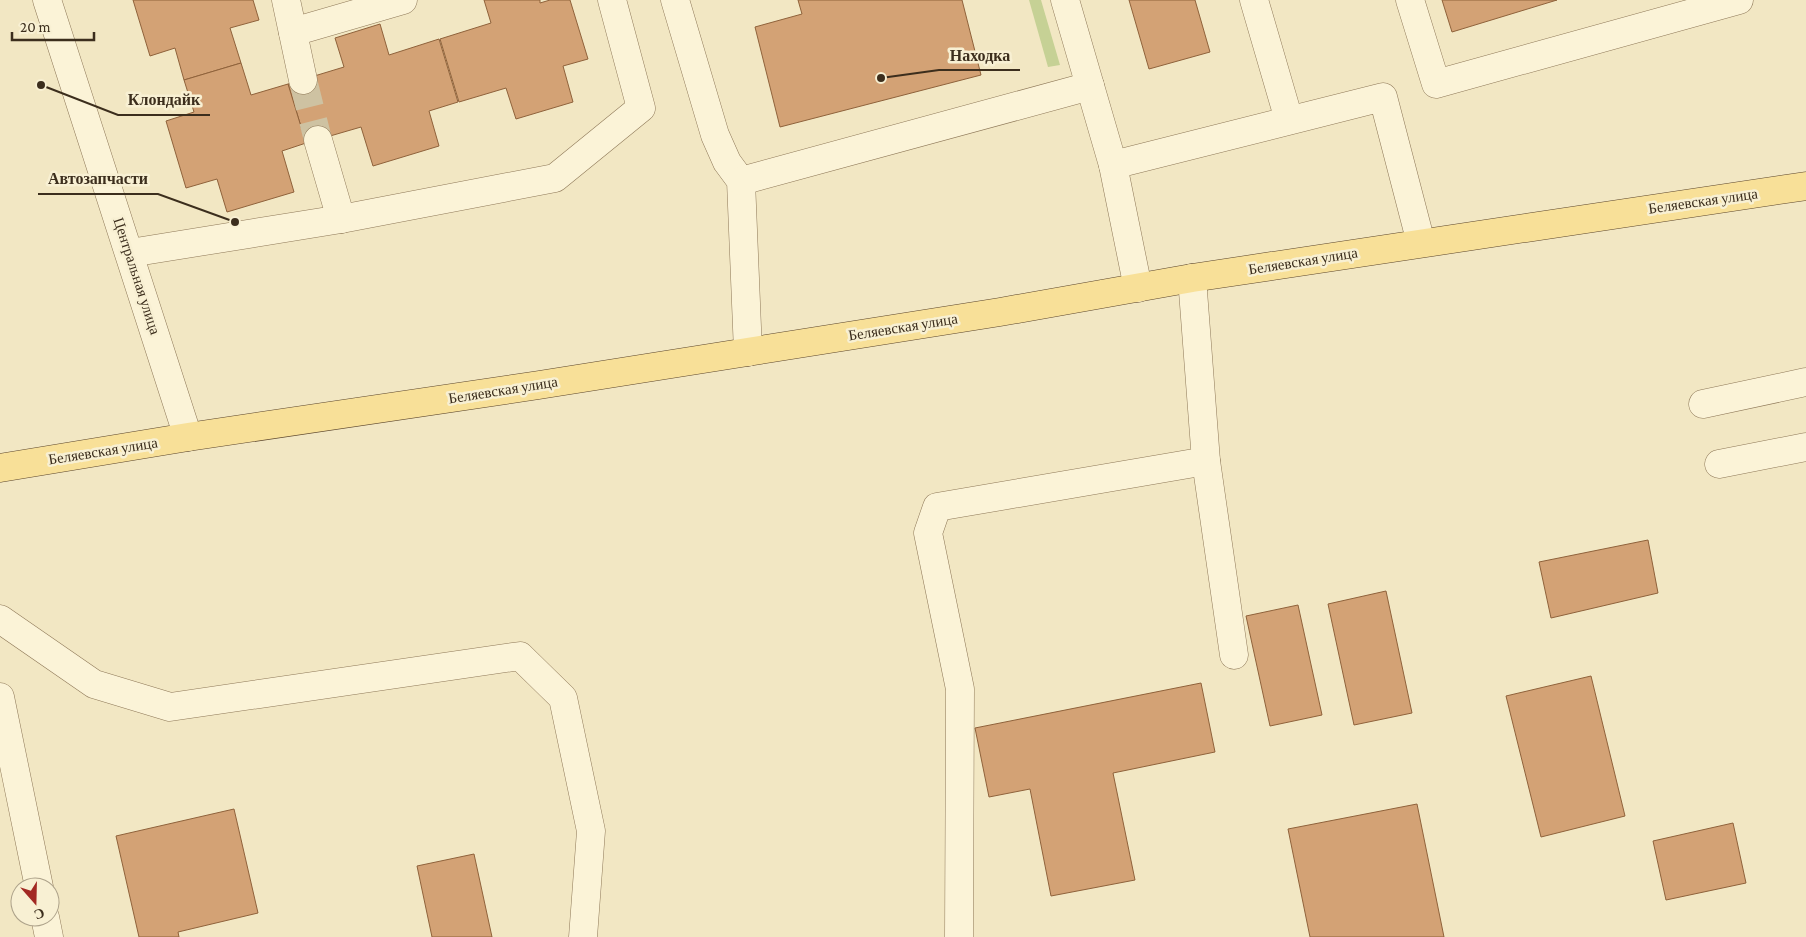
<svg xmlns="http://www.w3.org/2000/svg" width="1806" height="937" viewBox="0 0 1806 937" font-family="'Crimson Pro',serif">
	<rect width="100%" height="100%" fill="#f2e7c3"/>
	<!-- green -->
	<path fill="#c6d195" d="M 1029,0 L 1041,0 L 1060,65 L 1048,67 Z"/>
	<!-- building -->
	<g fill="#d3a275" stroke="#8f623b">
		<path d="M 133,0 L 253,0 L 259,20 L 230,28 L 241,63 L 184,80 L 175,48 L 150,56 Z"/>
		<path d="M 484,0 L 540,0 L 540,3 L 550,0 L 570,0 L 588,59 L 563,66 L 573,102 L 516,119 L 506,88 L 459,102 L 440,39 L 491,23 Z"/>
		<path d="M 798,0 L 962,0 L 981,75 L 780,127 L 755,27 L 802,14 Z"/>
		<path d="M 1129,0 L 1195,0 L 1210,52 L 1149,69 Z"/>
		<path d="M 1442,0 L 1557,0 L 1452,32 Z"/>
		<path d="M 380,24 L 389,55 L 439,39 L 458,102 L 429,111 L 439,146 L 373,166 L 361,127 L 306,143 L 288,84 L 344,67 L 335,38 Z"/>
		<path d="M 241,63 L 251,95 L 288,84 L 306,143 L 282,151 L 294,192 L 227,212 L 217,179 L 186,188 L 166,121 L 194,112 L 184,80 Z"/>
		<path d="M 1648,540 L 1658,593 L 1551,618 L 1539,562 Z"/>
		<path d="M 1386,591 L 1412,713 L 1354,725 L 1328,604 Z"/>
		<path d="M 1298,605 L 1322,715 L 1270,726 L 1246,616 Z"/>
		<path d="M 1591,676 L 1625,816 L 1541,837 L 1506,696 Z"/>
		<path d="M 1201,683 L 1215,752 L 1113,773 L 1135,880 L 1051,896 L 1030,789 L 989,797 L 975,728 Z"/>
		<path d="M 1417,804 L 1444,937 L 1310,937 L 1288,829 Z"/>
		<path d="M 234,809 L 258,913 L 178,932 L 179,937 L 139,937 L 116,836 Z"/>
		<path d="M 1733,823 L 1746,883 L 1666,900 L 1653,841 Z"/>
		<path d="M 474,854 L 492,937 L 432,937 L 417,866 Z"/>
	</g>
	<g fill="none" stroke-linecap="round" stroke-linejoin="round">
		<!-- minor-tunnel -->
		<path stroke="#cec2a2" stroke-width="28" stroke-dasharray="28 14" stroke-linecap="butt" d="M 303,80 L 318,140"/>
		<defs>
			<g id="minor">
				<path d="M 47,0 L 188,437"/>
				<path d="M 286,0 L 303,80"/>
				<path d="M 675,0 L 715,135 L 727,162 L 741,181 L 748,352"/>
				<path d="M 1065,0 L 1113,165 L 1138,288"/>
				<path d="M 1254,0 L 1289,120"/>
				<path d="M 1410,0 L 1436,84 L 1739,0"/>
				<path d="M 293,32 L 403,0"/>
				<path d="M 318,140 L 341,219"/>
				<path d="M 1113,165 L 1383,97 L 1421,243"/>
				<path d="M 741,181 L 1090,86"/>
				<path d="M 130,253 L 341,219 L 555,178 L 641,108 L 612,0"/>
				<path d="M 1703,404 L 1806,382"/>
				<path d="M 1206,461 L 1234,655"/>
				<path d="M 1719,464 L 1806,447"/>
				<path d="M 0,619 L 94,684 L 170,707 L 520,656 L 563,698 L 591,831 L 583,937"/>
				<path d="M 0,697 L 39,887"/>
				<path d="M 45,917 L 49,937"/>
				<path d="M 959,937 L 960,689 L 928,533 L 937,507 L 1206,461 L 1192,278"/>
			</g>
			<path id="major" d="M 0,468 L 188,437 L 539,385 L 1000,312 L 1192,278 L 1806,186"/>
		</defs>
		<!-- minor casing -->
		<use href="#minor" stroke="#8e7858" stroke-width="29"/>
		<!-- major casing -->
		<use href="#major" stroke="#5b452c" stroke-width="29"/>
		<!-- minor -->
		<use href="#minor" stroke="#fbf3d7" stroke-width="28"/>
		<!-- major -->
		<use href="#major" stroke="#f8e098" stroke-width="28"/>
	</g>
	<g text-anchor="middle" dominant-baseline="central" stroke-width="5" stroke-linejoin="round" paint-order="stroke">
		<!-- street labels -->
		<g font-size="15" fill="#3c2e1d" stroke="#f8f0d3">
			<text transform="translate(1703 201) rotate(-8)">Беляевская улица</text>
			<text transform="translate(1303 261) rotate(-9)">Беляевская улица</text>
			<text transform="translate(137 276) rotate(72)">Центральная улица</text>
			<text transform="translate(903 327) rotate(-9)">Беляевская улица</text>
			<text transform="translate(503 390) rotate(-9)">Беляевская улица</text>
			<text transform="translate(103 451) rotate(-9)">Беляевская улица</text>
		</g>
	</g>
	<!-- callouts -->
	<path fill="none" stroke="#3c2e1d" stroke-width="2" d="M881 78L939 70H1020M41 85L118 115H210M235 222L158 194H38"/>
	<g fill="#3c2e1d" stroke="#f8f0d3" stroke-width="2">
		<circle cx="881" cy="78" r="5"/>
		<circle cx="41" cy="85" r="5"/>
		<circle cx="235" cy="222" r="5"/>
	</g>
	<g font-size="16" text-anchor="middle" font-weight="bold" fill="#3c2e1d" stroke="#f8f0d3" stroke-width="5" stroke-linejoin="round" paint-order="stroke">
		<text x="980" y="61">Находка</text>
		<text x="164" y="105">Клондайк</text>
		<text x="98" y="184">Автозапчасти</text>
	</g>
	<!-- north arrow -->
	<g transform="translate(35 902) rotate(160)"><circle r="24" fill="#f8f0d3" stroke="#ada28a"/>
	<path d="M0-4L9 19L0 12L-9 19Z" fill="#a22923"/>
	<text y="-8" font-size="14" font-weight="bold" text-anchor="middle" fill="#3c2e1d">С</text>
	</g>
	<!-- scale -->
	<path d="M12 32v8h82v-8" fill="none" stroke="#3c2e1d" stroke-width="2.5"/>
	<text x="20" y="32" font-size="15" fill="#3c2e1d" stroke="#f8f0d3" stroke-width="4" paint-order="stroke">20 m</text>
</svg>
